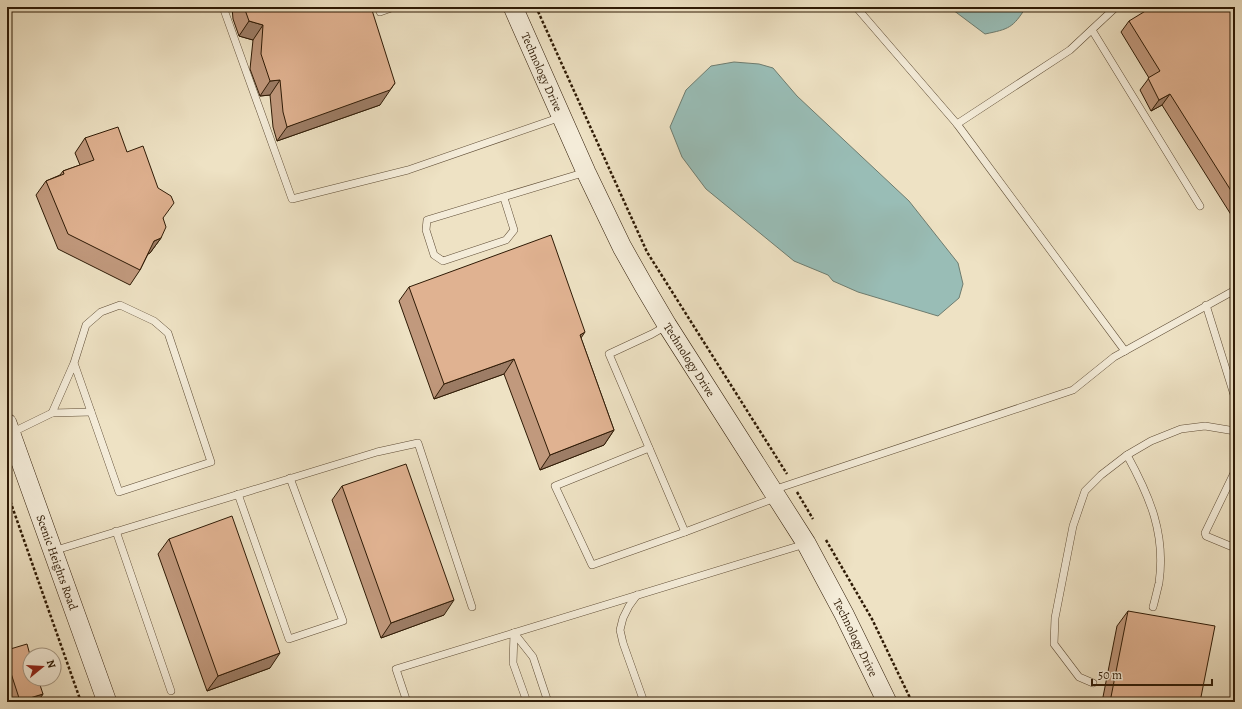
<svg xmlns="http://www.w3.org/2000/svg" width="1242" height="709" viewBox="0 0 1242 709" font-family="Alegreya,serif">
	<rect width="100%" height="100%" fill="#eee2c4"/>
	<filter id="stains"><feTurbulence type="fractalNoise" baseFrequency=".005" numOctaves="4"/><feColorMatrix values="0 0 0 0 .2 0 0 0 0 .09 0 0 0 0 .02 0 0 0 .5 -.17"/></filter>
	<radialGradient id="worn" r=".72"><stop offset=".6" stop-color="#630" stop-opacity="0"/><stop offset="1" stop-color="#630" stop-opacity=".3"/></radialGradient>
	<!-- water -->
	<g fill="#99bdb6" stroke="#6e7c6f">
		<path d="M 949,7 L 1026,7 C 1013,28 1009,29 985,34 Z"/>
		<path d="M 734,62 L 759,64 L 773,68 L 797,96 L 909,201 L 958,263 L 963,284 L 959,298 L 938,316 L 858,292 L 833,281 L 828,275 L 794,261 L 706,189 L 682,157 L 670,127 L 686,90 L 711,66 Z"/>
	</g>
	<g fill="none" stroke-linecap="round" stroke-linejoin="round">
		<defs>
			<g id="lane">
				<path d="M 223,7 L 292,199 L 408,170 L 561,117"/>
				<path d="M 378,7 L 380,12 L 394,7"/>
				<path d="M 856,7 L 957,124"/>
				<path d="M 1116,7 L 1070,50 L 957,124 L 1125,351"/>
				<path d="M 1092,30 L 1200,206"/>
				<path d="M 504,198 L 514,230 L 506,240 L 443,261 L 434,255 L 426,230 L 427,220 L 586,172"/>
				<path d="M 1206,305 L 1235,398"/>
				<path d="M 666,326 L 652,334 L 609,354 L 685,532 L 775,498"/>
				<path d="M 52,413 L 91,412"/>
				<path d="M 11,433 L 52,413 L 74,363 L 86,325 L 101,312 L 120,305 L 154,321 L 168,333 L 211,462 L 119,492 L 74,363"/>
				<path d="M 649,448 L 555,486 L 592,565 L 685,532"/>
				<path d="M 1127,455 C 1150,497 1166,534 1159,583 C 1157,591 1155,600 1153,607"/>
				<path d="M 1235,471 L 1205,533 L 1206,536 L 1235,548"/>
				<path d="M 773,490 L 1073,390 L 1114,357 L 1235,290"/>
				<path d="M 238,494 L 289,639 L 343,621 L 290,478"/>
				<path d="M 116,531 L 171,691"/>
				<path d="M 53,551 L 377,452 L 418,443 L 472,607"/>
				<path d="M 637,595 L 629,606 L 623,618 L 620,630 L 623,643 L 644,702"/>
				<path d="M 514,633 L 533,657 L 548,702"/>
				<path d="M 514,633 L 513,663 L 527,702"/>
				<path d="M 1093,683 L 1079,677 L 1054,644 L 1055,618 L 1073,526 L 1085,491 L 1101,475 L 1127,455 L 1151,441 L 1181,429 L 1205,426 L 1235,431"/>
				<path d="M 407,702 L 396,669 L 805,544"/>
			</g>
			<g id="secondary">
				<path id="s1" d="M 513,7 L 586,172 L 622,247 L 644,286 L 667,325 L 806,543 L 844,614 L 887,702"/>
				<path id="s2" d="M 7,423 L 107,702"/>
			</g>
		</defs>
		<!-- lane casing -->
		<use href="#lane" stroke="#5e4c35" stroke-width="8"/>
		<!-- secondary casing -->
		<use href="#secondary" stroke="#2e1a05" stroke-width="20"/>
		<!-- path -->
		<g stroke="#2e1a05" stroke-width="2.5" stroke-dasharray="3 2" stroke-linecap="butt">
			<path d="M 536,7 L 647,252 L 787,474"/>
			<path d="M 7,492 L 81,702"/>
			<path d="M 797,492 L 813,519"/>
			<path d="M 826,540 L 872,619 L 912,702"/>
		</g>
		<!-- lane -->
		<use href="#lane" stroke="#f4ecd9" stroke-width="7"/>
		<!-- secondary -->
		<use href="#secondary" stroke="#f4ecd9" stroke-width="19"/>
	</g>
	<!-- wall -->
	<g fill="#c1997d" stroke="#2e1a05">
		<path d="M 232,7 L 371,7 L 380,105 L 277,141 L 273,127 L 270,95 L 260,96 L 250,69 L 253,40 L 239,36 L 233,19 Z"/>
		<path d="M 1235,7 L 1235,221 L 1162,105 L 1151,111 L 1140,90 L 1149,78 L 1121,32 L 1129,21 Z"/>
		<path d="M 85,138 L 127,152 L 163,218 L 161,238 L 150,253 L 148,254 L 140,270 L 130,285 L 58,249 L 36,195 L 46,181 L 60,175 L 63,171 L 80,165 L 75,153 Z"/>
		<path d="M 409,287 L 581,338 L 614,430 L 604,445 L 540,470 L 504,374 L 434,399 L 399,301 Z"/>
		<path d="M 342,486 L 444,615 L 381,638 L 332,500 Z"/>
		<path d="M 169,539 L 270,668 L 207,691 L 158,554 Z"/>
		<path d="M 1128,611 L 1200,702 L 1102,702 L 1117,626 Z"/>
		<path d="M 7,650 L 43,694 L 38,701 L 13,702 L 7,685 Z"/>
	</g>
	<!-- shaded-wall -->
	<g fill="#9d7d66" stroke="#2e1a05">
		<path d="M 249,21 L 263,25 L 253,40 L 239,36 Z"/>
		<path d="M 280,80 L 270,95 L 260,96 L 270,81 Z"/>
		<path d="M 395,83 L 380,105 L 277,141 L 287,127 Z"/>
		<path d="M 1170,94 L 1162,105 L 1151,111 L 1159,100 Z"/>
		<path d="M 161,238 L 150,253 L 143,256 L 154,241 Z"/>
		<path d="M 585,332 L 575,347 L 580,335 Z"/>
		<path d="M 514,359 L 504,374 L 434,399 L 444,384 Z"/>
		<path d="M 614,430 L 604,445 L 540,470 L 550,455 Z"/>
		<path d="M 454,600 L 444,615 L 381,638 L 391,623 Z"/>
		<path d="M 280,653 L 270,668 L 207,691 L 218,676 Z"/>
		<path d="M 43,694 L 38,701 L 20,702 L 20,701 Z"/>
	</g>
	<!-- building -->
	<g fill="#e0b291" stroke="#2e1a05">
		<path d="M 244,7 L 371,7 L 395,83 L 390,90 L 287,127 L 283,112 L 280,80 L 270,81 L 261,54 L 263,25 L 249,21 Z"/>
		<path d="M 1152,7 L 1235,7 L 1235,197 L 1170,94 L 1159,100 L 1148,78 L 1160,71 L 1129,21 Z"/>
		<path d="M 118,127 L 127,152 L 143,146 L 158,188 L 171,196 L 174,203 L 163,218 L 166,227 L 161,238 L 154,241 L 140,270 L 68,234 L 46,181 L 64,174 L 63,171 L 94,160 L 85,138 Z"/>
		<path d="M 551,235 L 585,332 L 580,335 L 614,430 L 550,455 L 514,359 L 444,384 L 409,287 Z"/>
		<path d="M 406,464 L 454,600 L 391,623 L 342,486 Z"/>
		<path d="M 232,516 L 280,653 L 218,676 L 169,539 Z"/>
		<path d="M 1128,611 L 1215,626 L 1200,702 L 1110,702 Z"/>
		<path d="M 27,644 L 30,655 L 30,679 L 38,679 L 43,694 L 20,701 L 7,661 L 7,650 Z"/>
	</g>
	<g text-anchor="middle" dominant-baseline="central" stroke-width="3" stroke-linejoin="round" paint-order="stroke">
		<!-- street labels -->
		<g font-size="12" fill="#2e1a05" stroke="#f4ecd9">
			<text stroke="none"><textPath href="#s1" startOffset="71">Technology Drive</textPath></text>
			<text stroke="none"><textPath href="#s1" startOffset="395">Technology Drive</textPath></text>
			<text stroke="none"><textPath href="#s2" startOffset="148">Scenic Heights Road</textPath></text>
			<text stroke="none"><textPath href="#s1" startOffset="719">Technology Drive</textPath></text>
		</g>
	</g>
	<!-- margin -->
	<rect width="1242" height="709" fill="none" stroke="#eee2c4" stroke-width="24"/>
	<rect x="8" y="8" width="1226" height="693" fill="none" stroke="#2e1a05" stroke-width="2"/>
	<rect x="12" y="12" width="1218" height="685" fill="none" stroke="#2e1a05"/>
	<!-- north arrow -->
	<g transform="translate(42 667) rotate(72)"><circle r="19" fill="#f4ecd9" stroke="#a59884"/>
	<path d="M0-3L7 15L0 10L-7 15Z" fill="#8f2418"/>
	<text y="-6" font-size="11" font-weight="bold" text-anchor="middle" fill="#2e1a05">N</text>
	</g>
	<!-- scale -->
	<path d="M1092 679v6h120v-6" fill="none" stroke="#2e1a05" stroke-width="2"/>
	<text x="1098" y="679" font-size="12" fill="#2e1a05" stroke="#f4ecd9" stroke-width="3" paint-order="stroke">50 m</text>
	<rect width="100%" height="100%" filter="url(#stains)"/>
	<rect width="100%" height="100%" fill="url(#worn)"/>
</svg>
